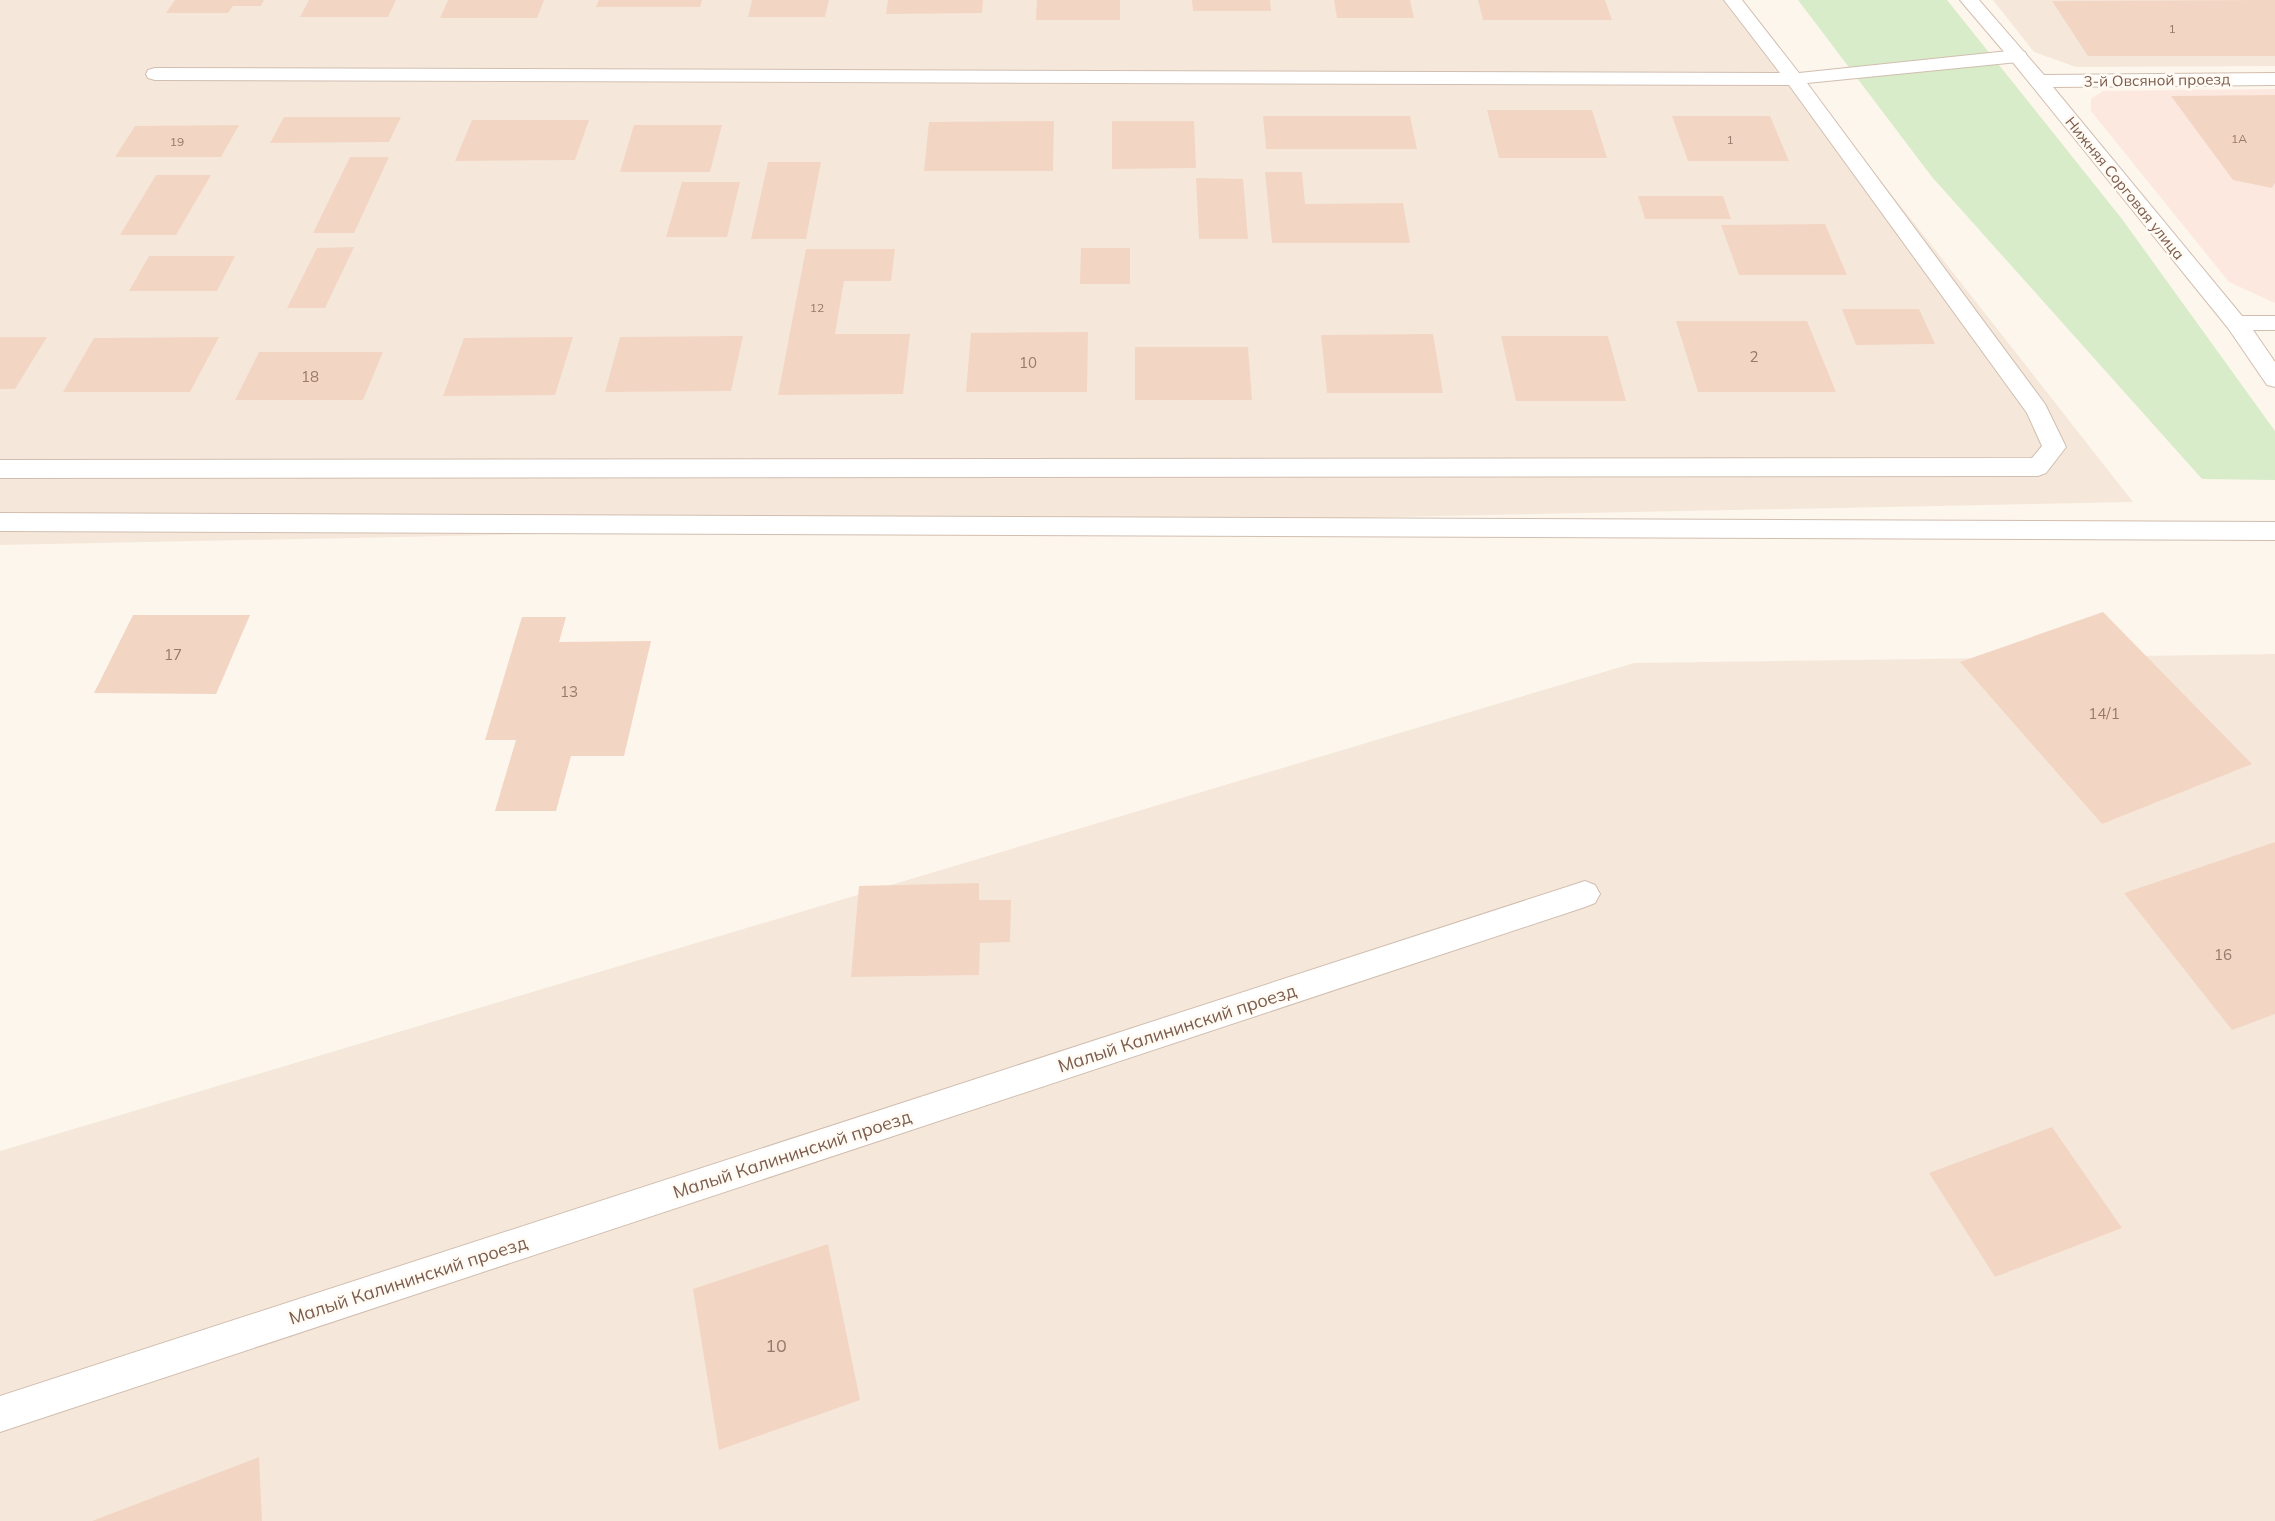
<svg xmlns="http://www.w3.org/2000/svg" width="2275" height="1521" viewBox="0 0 2275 1521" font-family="Mulish,sans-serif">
	<rect width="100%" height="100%" fill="#fdf6ec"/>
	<!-- residential -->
	<g fill="#f5e8da">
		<path d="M 0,0 L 1739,0 L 2133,502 L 0,545 Z"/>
		<path d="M 1993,0 L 2275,0 L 2275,66 L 2076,67 L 2034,52 Z"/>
		<path d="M 2275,654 L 2275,1521 L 0,1521 L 0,1151 L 1634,663 Z"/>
	</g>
	<!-- commercial -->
	<path fill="#fde8e0" d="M 2275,89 L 2275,303 L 2229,282 L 2091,111 L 2091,99 L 2103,91 Z"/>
	<!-- green -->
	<path fill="#d8ecc9" d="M 1798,0 L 1947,0 L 2122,219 L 2275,431 L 2275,480 L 2202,479 L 1932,177 Z"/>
	<!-- building -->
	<g fill="#f3d5c3">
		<path d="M 175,0 L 264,0 L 261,6 L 233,6 L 228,13 L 166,13 Z"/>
		<path d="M 309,0 L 396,0 L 388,17 L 300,17 Z"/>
		<path d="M 448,0 L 544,0 L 537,18 L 440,18 Z"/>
		<path d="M 599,0 L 702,0 L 700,7 L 596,7 Z"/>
		<path d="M 752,0 L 829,0 L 825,17 L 748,17 Z"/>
		<path d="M 888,0 L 983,0 L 982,13 L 886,14 Z"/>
		<path d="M 1037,0 L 1120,0 L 1120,20 L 1036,20 Z"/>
		<path d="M 1192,0 L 1270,0 L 1271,11 L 1193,11 Z"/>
		<path d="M 1334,0 L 1410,0 L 1414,18 L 1337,18 Z"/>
		<path d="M 1478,0 L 1605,0 L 1612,20 L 1483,20 Z"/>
		<path d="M 2275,0 L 2275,56 L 2088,56 L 2052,1 Z"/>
		<path d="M 2275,95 L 2275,183 L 2272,188 L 2233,180 L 2171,96 Z"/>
		<path d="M 1487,110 L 1592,110 L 1607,158 L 1499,158 Z"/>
		<path d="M 1263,116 L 1410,116 L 1417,149 L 1266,149 Z"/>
		<path d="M 1672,116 L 1770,116 L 1789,161 L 1688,161 Z"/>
		<path d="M 284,117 L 401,117 L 389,142 L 270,143 Z"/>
		<path d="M 472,120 L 589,120 L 575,160 L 455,161 Z"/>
		<path d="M 1054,121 L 1053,171 L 924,171 L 929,122 Z"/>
		<path d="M 1112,121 L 1194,121 L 1196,168 L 1112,169 Z"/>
		<path d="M 239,125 L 221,157 L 115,157 L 135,126 Z"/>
		<path d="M 634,125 L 722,125 L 710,172 L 620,172 Z"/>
		<path d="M 350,157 L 389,157 L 354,233 L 313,233 Z"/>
		<path d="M 768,162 L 821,162 L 806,239 L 751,239 Z"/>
		<path d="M 1265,172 L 1302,172 L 1305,204 L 1403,203 L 1410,243 L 1272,243 Z"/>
		<path d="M 156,175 L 211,175 L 176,235 L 120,235 Z"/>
		<path d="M 1196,178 L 1243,179 L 1248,239 L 1199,239 Z"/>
		<path d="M 682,182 L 740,182 L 727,237 L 666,237 Z"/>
		<path d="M 1638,196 L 1723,196 L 1731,219 L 1645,219 Z"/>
		<path d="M 1825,224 L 1847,275 L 1739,275 L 1721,225 Z"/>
		<path d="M 354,247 L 325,308 L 287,308 L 317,248 Z"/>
		<path d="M 1081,248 L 1130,248 L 1130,284 L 1080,284 Z"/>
		<path d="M 806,249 L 895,249 L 891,281 L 844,281 L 835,334 L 910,334 L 903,394 L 778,395 Z"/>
		<path d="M 149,256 L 235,256 L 217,291 L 129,291 Z"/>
		<path d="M 1842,309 L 1919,309 L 1935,344 L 1856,345 Z"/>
		<path d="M 1676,321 L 1807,321 L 1836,392 L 1698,392 Z"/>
		<path d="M 1088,332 L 1087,392 L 966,392 L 971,333 Z"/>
		<path d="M 1433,334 L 1443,393 L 1327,393 L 1321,335 Z"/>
		<path d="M 743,336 L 731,391 L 605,392 L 620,337 Z"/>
		<path d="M 1501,336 L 1608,336 L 1626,401 L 1516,401 Z"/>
		<path d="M 0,337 L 47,337 L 15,389 L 0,389 Z"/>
		<path d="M 219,337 L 190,392 L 63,392 L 94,338 Z"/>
		<path d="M 573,337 L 555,395 L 443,396 L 464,338 Z"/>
		<path d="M 1135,347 L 1248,347 L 1252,400 L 1135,400 Z"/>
		<path d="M 259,352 L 383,352 L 363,400 L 235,400 Z"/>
		<path d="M 2103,612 L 2252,764 L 2102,824 L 1960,662 Z"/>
		<path d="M 133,615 L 250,615 L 216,694 L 94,693 Z"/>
		<path d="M 522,617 L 566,617 L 559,642 L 651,641 L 624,756 L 571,756 L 556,811 L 495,811 L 516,740 L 485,740 Z"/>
		<path d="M 2275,842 L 2275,1014 L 2232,1030 L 2124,893 Z"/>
		<path d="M 979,883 L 979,900 L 1011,900 L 1010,942 L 980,943 L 979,975 L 851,977 L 859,886 Z"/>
		<path d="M 2052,1127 L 2122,1228 L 1995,1277 L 1929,1173 Z"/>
		<path d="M 828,1244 L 860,1400 L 719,1450 L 693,1289 Z"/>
		<path d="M 259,1457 L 262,1521 L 92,1521 Z"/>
	</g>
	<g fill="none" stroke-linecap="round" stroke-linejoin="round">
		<defs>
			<path id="service" d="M 1724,0 L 1742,0 L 1799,73 L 2018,50 L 2025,52 L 2027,56 L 2025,60 L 2018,62 L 1807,83 L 2045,404 L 2066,447 L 2046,473 L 2038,476 L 0,478 L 0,460 L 2032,458 L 2042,446 L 2027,413 L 1789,85 L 155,80 L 148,78 L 146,74 L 148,70 L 155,68 L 1780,73 Z"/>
			<g id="minor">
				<path d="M 1960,0 L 1979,0 L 2044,75 L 2275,73 L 2275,85 L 2053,87 L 2242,316 L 2275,316 L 2275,330 L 2253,330 L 2275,362 L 2275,387 L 2267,385 L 2228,328 L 2011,60 Z"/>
				<path d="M 0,513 L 2275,522 L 2275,540 L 0,531 Z"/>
				<path d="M 1585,881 L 1595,885 L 1600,894 L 1595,903 L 1585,907 L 0,1432 L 0,1396 Z"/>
			</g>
		</defs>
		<!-- service casing -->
		<use href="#service" stroke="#d1beb0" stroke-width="2"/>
		<!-- minor casing -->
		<use href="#minor" stroke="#d1beb0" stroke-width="2"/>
		<!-- service -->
		<use href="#service" fill="#fff" fill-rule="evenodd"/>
		<!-- minor -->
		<use href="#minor" fill="#fff" fill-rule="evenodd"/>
	</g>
	<g text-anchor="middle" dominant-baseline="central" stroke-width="5" stroke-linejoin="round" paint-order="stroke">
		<!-- far-number labels -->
		<g font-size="12" fill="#987a6a">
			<text x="2172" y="28">1</text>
			<text x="2239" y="138">1А</text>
			<text x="1730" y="139">1</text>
			<text x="177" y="141">19</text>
			<text x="817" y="307">12</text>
		</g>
		<!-- far-street labels -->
		<g font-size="15" fill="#7a5c4d" stroke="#fffaf3">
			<text transform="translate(2157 80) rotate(-1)">3-й Овсяной проезд</text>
			<text transform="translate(2125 188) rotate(51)">Нижняя Сорговая улица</text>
		</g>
		<!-- number labels -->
		<g font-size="15" fill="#987a6a">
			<text x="1754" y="356">2</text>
			<text x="1028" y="362">10</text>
			<text x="310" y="376">18</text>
			<text x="173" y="654">17</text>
			<text x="569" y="691">13</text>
			<text x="2104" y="713">14/1</text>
			<text x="2223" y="954">16</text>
		</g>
		<!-- street labels -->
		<g font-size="18" fill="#7a5c4d" stroke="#fffaf3">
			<text transform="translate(1177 1028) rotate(-18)">Малый Калининский проезд</text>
			<text transform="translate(792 1154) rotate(-18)">Малый Калининский проезд</text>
			<text transform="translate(408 1280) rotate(-18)">Малый Калининский проезд</text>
		</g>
		<!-- near-number labels -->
		<g font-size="18" fill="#987a6a">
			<text x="776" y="1345">10</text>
		</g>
	</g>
</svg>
